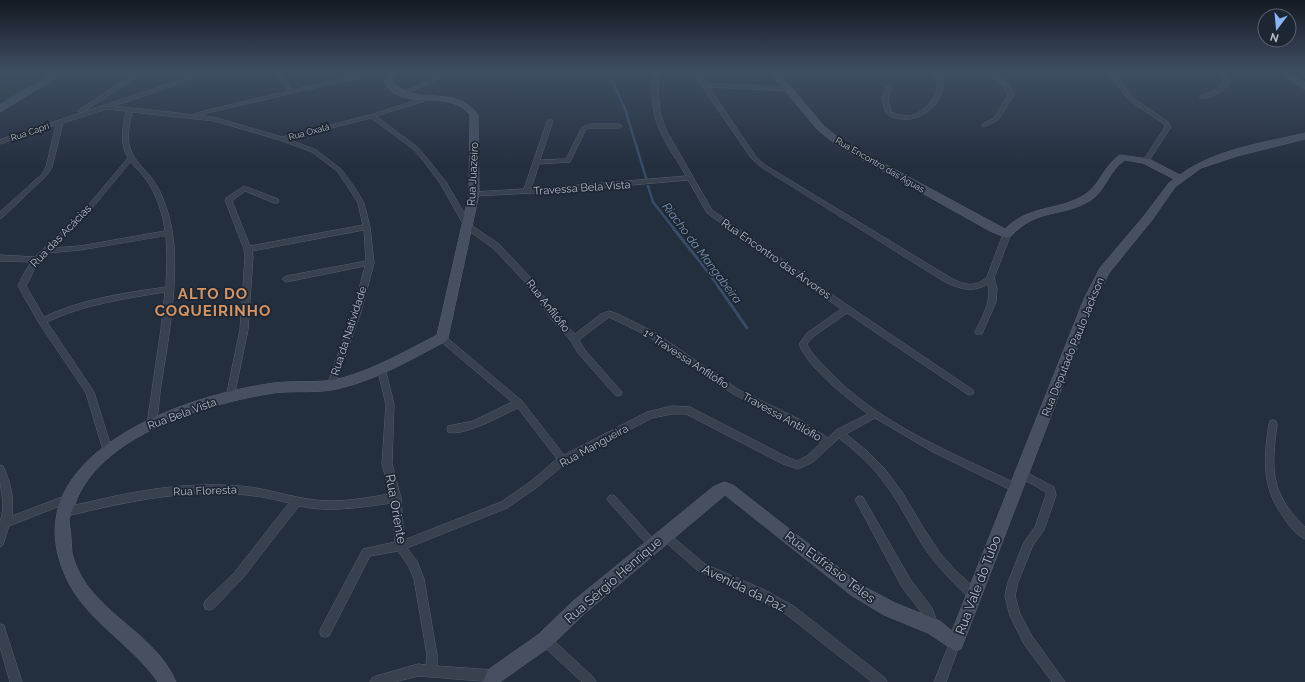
<svg xmlns="http://www.w3.org/2000/svg" width="1305" height="682" viewBox="0 0 1305 682" font-family="Raleway,sans-serif">
	<rect width="100%" height="100%" fill="#242f3e"/>
	<!-- green -->
	<path fill="#263c3f" d="M 0,71 L 61,71 L 9,102 L 0,99 Z"/>
	<g fill="none" stroke-linecap="round" stroke-linejoin="round">
		<!-- stream-far1 -->
		<g stroke="#394c67" stroke-width="2.5">
			<path d="M 608,71 L 625,109 L 647,181"/>
			<path d="M 648,186 L 653,202 L 675,230"/>
		</g>
		<!-- stream -->
		<path stroke="#394c67" stroke-width="3" d="M 674,229 L 709,273 L 747,328"/>
		<defs>
			<g id="minor">
				<path d="M 139,71 L 146,71 L 83,112 L 79,112 L 78,111 Z"/>
				<path d="M 208,71 L 216,71 L 114,106 L 196,115 L 196,113 L 288,91 L 275,71 L 281,71 L 293,90 L 371,71 L 381,71 L 378,73 L 199,115 L 217,118 L 282,137 L 370,115 L 427,97 L 431,97 L 431,99 L 376,116 L 416,146 L 426,157 L 446,182 L 471,225 L 499,244 L 530,277 L 558,316 L 575,334 L 601,314 L 609,311 L 618,314 L 654,332 L 739,390 L 799,419 L 828,438 L 836,430 L 868,414 C 847,398 809,369 799,344 L 807,333 L 841,309 L 707,213 L 688,180 L 552,192 L 474,196 L 471,194 L 474,192 L 524,189 L 547,121 L 550,119 L 553,121 L 540,160 L 566,159 L 582,127 L 592,124 L 619,124 L 622,126 L 619,128 L 592,128 L 586,129 L 570,162 L 539,164 L 531,189 L 686,176 C 675,156 658,135 654,112 C 651,98 652,84 653,71 L 659,71 L 658,89 L 660,112 L 666,130 L 712,210 L 850,307 L 973,390 L 974,392 L 973,394 L 970,395 L 967,394 L 847,313 L 813,337 L 807,344 C 811,354 820,361 826,368 C 877,424 953,453 1019,485 L 1021,488 L 1019,491 L 1016,492 L 1013,491 L 933,452 L 875,418 L 846,434 L 867,451 L 884,468 L 902,492 L 924,529 L 940,553 L 955,570 L 978,591 L 979,595 L 978,599 L 974,600 L 970,599 C 952,582 935,564 922,544 C 909,523 898,500 883,481 C 871,464 855,451 839,438 L 813,462 L 798,469 L 783,464 L 686,414 L 672,414 L 652,418 L 566,463 L 536,488 L 507,508 L 407,548 L 417,561 L 424,579 L 437,655 L 437,666 L 494,670 L 498,672 L 500,676 L 498,680 L 494,682 L 418,676 L 395,682 L 370,682 L 372,678 L 376,676 L 418,664 L 426,665 L 427,655 L 414,579 L 409,567 L 398,551 L 370,556 L 329,636 L 325,637 L 321,636 L 320,632 L 321,628 L 363,549 L 395,542 L 392,503 C 361,507 330,513 299,506 L 242,579 L 213,609 L 209,610 L 205,609 L 204,605 L 205,601 L 234,573 L 289,503 C 213,482 137,499 63,517 L 60,516 L 58,513 L 60,510 C 72,505 85,503 98,500 C 144,489 192,482 240,486 C 266,488 289,497 315,500 C 340,503 365,498 390,494 L 382,464 L 386,404 L 377,368 L 378,366 L 384,366 L 385,368 L 394,404 L 392,464 L 401,498 L 404,540 L 501,502 L 530,482 L 557,459 L 518,408 C 502,415 464,437 448,432 L 447,429 L 448,426 L 473,421 L 512,402 L 439,340 L 438,338 L 439,336 L 445,336 L 522,401 L 564,455 L 647,412 L 672,406 L 690,407 L 789,458 L 797,461 L 807,456 L 821,443 L 793,425 L 733,394 L 648,336 L 609,317 L 579,340 L 584,349 L 621,391 L 622,393 L 621,395 L 618,396 L 615,395 L 578,353 L 571,341 L 552,320 L 524,281 L 493,248 L 466,229 L 440,183 L 422,159 L 412,148 L 371,118 L 288,139 L 316,150 L 341,169 L 353,185 L 364,203 L 370,227 L 374,263 L 361,312 L 335,385 L 334,387 L 328,387 L 327,385 L 353,312 L 365,266 L 286,282 L 282,279 L 286,276 L 366,261 L 364,230 L 252,251 L 253,257 L 248,330 L 234,397 L 233,399 L 230,400 L 227,399 L 226,397 L 240,330 L 245,257 L 244,249 L 225,200 L 226,198 L 244,186 L 278,199 L 279,201 L 278,203 L 274,203 L 245,191 L 232,201 L 250,246 L 363,225 L 358,203 L 348,187 L 337,171 L 312,152 L 280,140 L 214,121 L 132,112 C 130,123 126,136 130,148 C 134,161 145,169 153,180 C 160,189 164,201 168,213 C 183,261 169,335 161,385 C 159,397 159,416 154,427 L 151,428 L 148,427 L 147,424 L 161,329 L 165,292 C 124,299 85,304 47,322 L 94,392 L 112,450 L 110,453 L 107,454 L 104,453 L 86,393 L 39,323 L 18,286 L 22,277 L 31,262 L 0,261 L 0,255 L 35,257 L 84,210 L 128,158 C 119,142 123,127 126,111 L 106,109 L 63,123 L 52,167 L 47,175 L 2,218 L 0,218 L 0,212 L 42,174 L 46,167 L 56,125 L 0,144 L 0,140 ZM 131,162 C 136,169 143,174 147,181 C 157,195 163,215 165,231 L 80,246 L 53,248 L 88,213 ZM 166,236 L 167,257 L 166,287 C 124,293 82,299 44,317 L 26,286 L 34,270 L 47,253 L 80,250 Z"/>
				<path d="M 449,71 L 456,71 L 404,95 L 399,94 Z"/>
				<path d="M 692,71 L 698,71 L 706,83 L 790,88 L 790,90 L 788,91 L 709,87 L 756,157 L 765,165 L 951,278 C 965,285 974,288 987,277 L 1003,234 L 1005,232 L 1009,232 L 1011,234 L 994,278 L 997,289 L 996,302 L 982,334 L 976,334 L 975,332 C 982,317 992,301 988,284 C 973,293 960,289 945,282 L 761,167 L 752,159 Z"/>
				<path d="M 931,71 L 937,71 C 938,73 941,76 942,79 C 948,97 927,117 910,119 C 901,120 894,118 886,114 L 882,99 L 886,87 L 889,85 L 892,87 L 888,99 L 891,112 C 897,114 902,116 909,116 C 924,113 942,95 936,79 C 935,76 933,73 931,71 Z"/>
				<path d="M 988,71 L 994,71 L 1009,85 L 1014,95 L 998,120 L 984,127 L 982,126 L 982,124 L 994,118 L 1008,95 L 1004,87 Z"/>
				<path d="M 1107,71 L 1113,71 L 1133,98 L 1168,122 L 1171,127 L 1148,162 L 1146,163 L 1143,161 L 1165,127 L 1164,124 L 1129,100 Z"/>
				<path d="M 1219,71 L 1225,71 C 1227,74 1229,76 1229,80 C 1230,91 1209,99 1200,98 L 1200,96 C 1213,91 1231,88 1219,71 Z"/>
				<path d="M 1297,71 L 1303,71 L 1305,72 L 1305,77 Z"/>
				<path d="M 1273,420 L 1276,421 L 1277,424 C 1271,470 1270,493 1305,527 L 1305,539 C 1298,536 1291,528 1287,522 C 1262,490 1263,463 1269,424 L 1270,421 Z"/>
				<path d="M 0,465 L 3,466 C 11,483 14,498 12,516 L 67,495 L 70,496 L 72,499 L 70,502 L 9,526 L 3,545 L 0,547 L 0,522 L 2,515 L 3,503 L 0,481 Z"/>
				<path d="M 1022,470 L 1054,487 L 1056,495 L 1044,530 L 1033,545 L 1018,582 L 1015,596 L 1020,614 L 1032,636 L 1065,682 L 1052,682 L 1024,644 L 1010,616 L 1005,596 L 1008,582 L 1024,542 L 1035,527 L 1046,495 L 1046,492 L 1019,477 L 1017,474 L 1019,471 Z"/>
				<path d="M 612,495 L 615,496 L 656,542 L 658,545 L 656,548 L 653,550 L 650,548 L 609,502 L 607,499 L 609,496 Z"/>
				<path d="M 860,496 L 863,497 L 910,579 L 932,608 L 939,627 L 938,631 L 934,632 L 930,631 L 924,616 L 902,587 L 857,503 L 855,500 L 857,497 Z"/>
				<path d="M 665,531 L 668,533 L 705,564 L 765,590 L 795,607 L 885,678 L 887,682 L 872,682 L 787,615 L 757,598 L 697,570 L 662,539 L 660,536 L 662,533 Z"/>
				<path d="M 0,624 L 4,625 L 5,629 L 22,682 L 10,682 L 0,647 Z"/>
				<path d="M 545,635 L 549,636 L 594,678 L 596,682 L 582,682 L 541,644 L 540,640 L 541,636 Z"/>
				<path d="M 955,638 L 959,639 L 960,643 L 946,682 L 934,682 L 951,639 Z"/>
			</g>
			<g id="secondary">
				<path d="M 58,71 L 68,71 L 0,112 L 0,105 Z"/>
				<path d="M 389,71 L 397,71 L 392,82 C 415,107 456,83 478,115 L 479,194 L 448,338 L 446,341 C 412,359 378,379 341,388 C 319,394 296,390 274,393 C 208,403 99,435 75,504 C 73,509 70,514 69,519 C 69,525 71,532 71,538 C 72,545 71,552 73,557 C 89,612 155,631 176,682 L 158,682 C 131,643 84,620 65,575 C 12,454 185,395 274,383 C 297,380 320,384 342,378 C 375,369 406,351 437,335 L 469,194 L 470,115 C 452,91 415,107 394,93 C 390,91 387,86 384,82 Z"/>
				<path d="M 769,71 L 777,71 L 824,126 L 844,142 L 1005,229 C 1029,205 1057,211 1083,196 C 1100,186 1104,165 1120,155 L 1149,159 L 1180,175 C 1215,149 1264,143 1305,133 L 1305,139 L 1237,156 L 1201,168 L 1175,187 L 1152,220 L 1109,273 L 1096,299 L 961,649 L 955,651 L 928,633 L 884,615 L 851,595 L 725,495 L 584,614 L 551,646 L 500,682 L 483,682 L 488,670 L 539,634 L 572,602 L 713,487 L 724,482 L 733,485 L 861,585 L 895,603 L 940,621 L 952,631 L 1084,299 L 1100,268 L 1144,216 L 1169,183 L 1174,179 L 1143,163 L 1125,160 C 1109,170 1106,190 1091,200 C 1062,218 1038,207 1011,236 L 1007,238 L 990,231 L 838,146 L 818,130 Z"/>
				<path d="M 1276,71 L 1286,71 L 1305,82 L 1305,89 Z"/>
			</g>
		</defs>
		<!-- minor casing -->
		<use href="#minor" stroke="#565f6c" stroke-width="1"/>
		<!-- secondary casing -->
		<use href="#secondary" stroke="#565f6c" stroke-width="1"/>
		<!-- minor -->
		<use href="#minor" fill="#38414e" fill-rule="evenodd"/>
		<!-- secondary -->
		<use href="#secondary" fill="#465061" fill-rule="evenodd"/>
	</g>
	<!-- sky -->
	<linearGradient id="sky" x2="0" y2="1"><stop stop-color="#141a22"/><stop offset="0.43" stop-color="#3f4d63"/><stop offset="1" stop-color="#3f4d63" stop-opacity="0"/></linearGradient>
	<rect width="1305" height="166" fill="url(#sky)"/>
	<g text-anchor="middle" dominant-baseline="central" stroke-width="3.5" stroke-linejoin="round" paint-order="stroke">
		<!-- far-street labels -->
		<g font-size="9" fill="#b4bcc9" stroke="#1d2633">
			<text transform="translate(30 132) rotate(-19)">Rua Capri</text>
			<text transform="translate(309 132) rotate(-15)">Rua Oxalá</text>
			<text transform="translate(880 165) rotate(30)">Rua Encontro das Águas</text>
		</g>
		<!-- street labels -->
		<g font-size="11" fill="#b4bcc9" stroke="#1d2633">
			<text transform="translate(473 174) rotate(-87)">Rua Juazeiro</text>
			<text transform="translate(582 188) rotate(-4)">Travessa Bela Vista</text>
			<text transform="translate(61 236) rotate(-46)">Rua das Acácias</text>
			<text transform="translate(776 259) rotate(35)">Rua Encontro das Árvores</text>
			<text transform="translate(548 306) rotate(52)">Rua Anfilófio</text>
			<text transform="translate(349 331) rotate(-72)">Rua da Natividade</text>
			<text transform="translate(1073 347) rotate(-68)">Rua Deputado Paulo Jackson</text>
			<text transform="translate(686 359) rotate(33)">1ª Travessa Anfilófio</text>
			<text transform="translate(182 414) rotate(-20)">Rua Bela Vista</text>
			<text transform="translate(782 417) rotate(29)">Travessa Antilófio</text>
			<text transform="translate(594 446) rotate(-29)">Rua Mangueira</text>
			<text transform="translate(205 491) rotate(-2)">Rua Floresta</text>
		</g>
		<!-- water labels -->
		<g font-size="12" font-style="italic" fill="#7c92b1" stroke="#1d2633">
			<text transform="translate(702 253) rotate(53)">Riacho da Mangabeira</text>
		</g>
		<!-- near-street labels -->
		<g font-size="13" fill="#b4bcc9" stroke="#1d2633">
			<text transform="translate(396 509) rotate(80)">Rua Oriente</text>
			<text transform="translate(830 567) rotate(37)">Rua Eufrãsio Teles</text>
			<text transform="translate(613 580) rotate(-41)">Rua Sérgio Henrique</text>
			<text transform="translate(978 585) rotate(-69)">Rua Vale do Tubo</text>
			<text transform="translate(744 588) rotate(26)">Avenida da Paz</text>
		</g>
		<!-- district labels -->
		<g font-size="15" font-weight="bold" letter-spacing="1" fill="#d59563" stroke="#1d2633">
			<text x="213" y="294">ALTO DO<tspan x="213" dy="17">COQUEIRINHO</tspan></text>
		</g>
	</g>
	<!-- north arrow -->
	<g transform="translate(1277 28) rotate(196)"><circle r="19" fill="#1d2633" stroke="#59626f"/>
	<path d="M0-3L7 15L0 10L-7 15Z" fill="#8ab4f8"/>
	<text y="-6" font-size="11" font-weight="bold" text-anchor="middle" fill="#b4bcc9">N</text>
	</g>
</svg>
